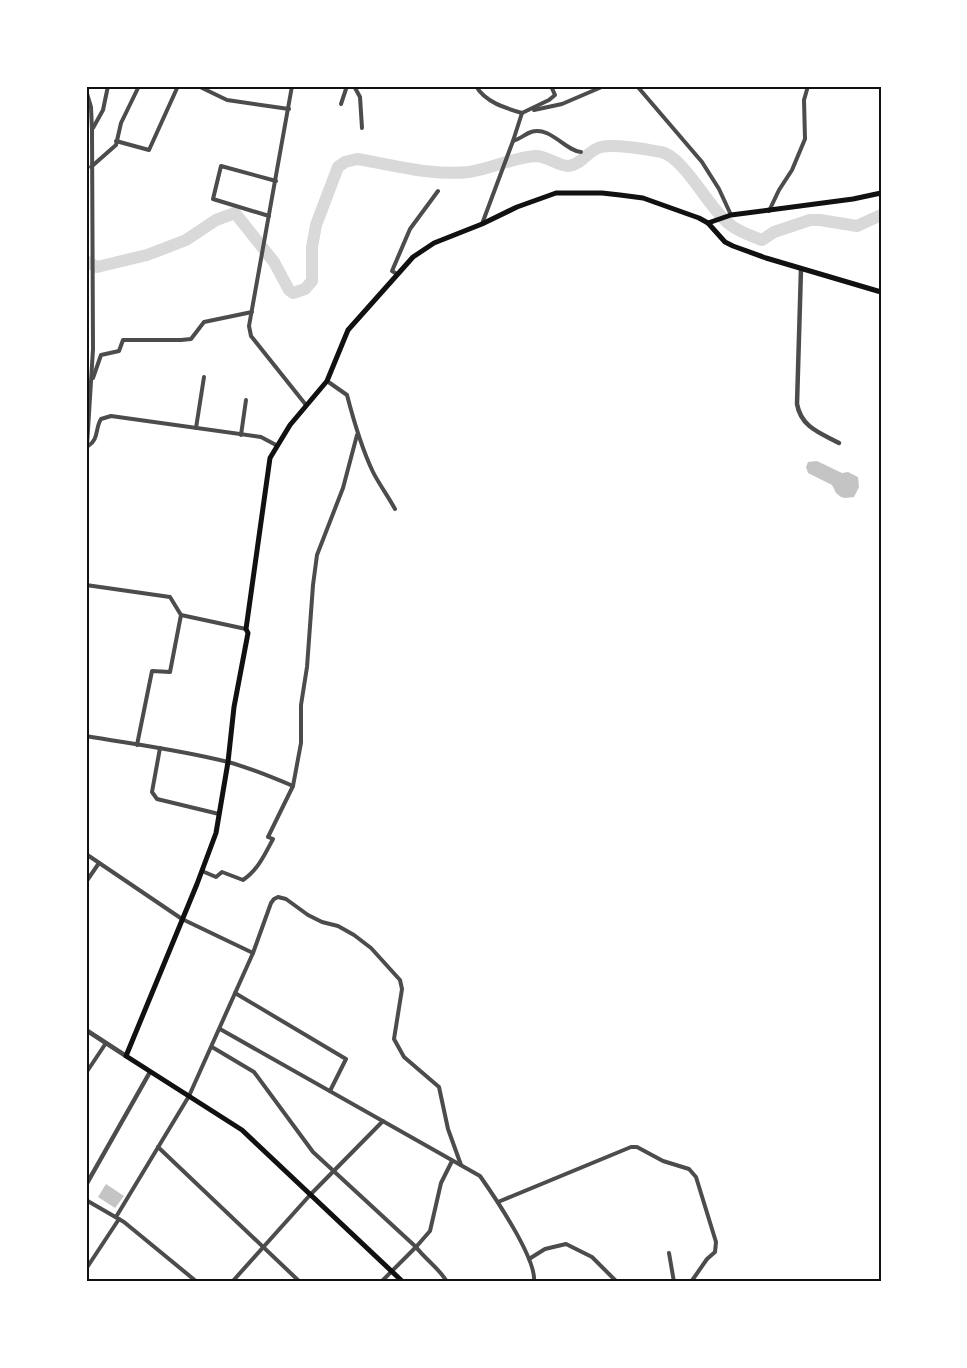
<svg xmlns="http://www.w3.org/2000/svg" width="967" height="1368" viewBox="0 0 967 1368" font-family="Poppins,sans-serif">
	<rect width="100%" height="100%" fill="#fff"/>
	<g fill="none" stroke-linecap="round" stroke-linejoin="round">
		<!-- river -->
		<path stroke="#d9d9d9" stroke-width="12" d="M 86,261 L 97,267 L 147,255 L 186,240 L 216,220 L 235,213 L 274,262 L 289,290 L 293,293 L 305,289 L 312,281 L 312,247 L 316,225 L 338,167 L 345,162 L 357,159 C 394,165 432,176 469,172 C 491,169 514,157 536,156 C 547,156 558,166 568,166 C 582,165 588,150 601,147 C 614,144 647,149 661,152 C 683,156 709,208 728,223 C 737,231 751,236 762,240 L 774,232 L 810,220 L 820,220 L 857,226 L 881,215"/>
	</g>
	<!-- building -->
	<g fill="#c4c4c4">
		<path d="M 817,461 L 842,473 L 848,472 L 858,477 L 859,487 L 854,497 L 845,498 L 841,497 L 836,493 L 832,485 L 808,473 L 806,467 L 808,462 Z"/>
		<path d="M 106,1184 L 124,1196 L 115,1208 L 98,1197 Z"/>
	</g>
	<g fill="none" stroke-linecap="round" stroke-linejoin="round">
		<!-- minor -->
		<g stroke="#4c4c4c" stroke-width="4">
			<path d="M 198,86 L 227,100 L 289,109"/>
			<path d="M 292,86 L 249,326 L 251,336 L 306,405"/>
			<path d="M 354,86 L 360,97 L 362,128"/>
			<path d="M 476,86 C 485,102 505,108 522,113"/>
			<path d="M 637,86 L 702,162 L 719,189 L 731,215"/>
			<path d="M 86,90 L 91,107 L 92,130 L 93,349 L 86,462"/>
			<path d="M 341,104 L 347,86"/>
			<path d="M 534,110 L 562,104 L 604,86"/>
			<path d="M 93,128 L 103,110 L 108,86"/>
			<path d="M 116,141 L 149,150 L 178,86"/>
			<path d="M 513,141 C 520,139 525,134 531,132 C 551,126 565,151 581,152"/>
			<path d="M 91,167 L 116,145 L 121,123 L 139,86"/>
			<path d="M 769,211 L 779,190 L 792,170 L 805,139 L 804,100 L 808,86"/>
			<path d="M 269,216 L 213,199 L 221,166 L 276,181"/>
			<path d="M 482,224 L 513,141 L 522,113 L 549,100 L 555,95 L 551,86"/>
			<path d="M 397,274 L 392,271 L 410,229 L 438,191"/>
			<path d="M 93,378 L 101,355 L 119,351 L 123,340 L 181,340 L 191,339 L 204,322 L 252,312"/>
			<path d="M 327,381 L 347,395 C 354,422 361,447 373,472 C 379,484 388,496 395,509"/>
			<path d="M 196,428 L 204,377"/>
			<path d="M 241,435 L 246,400"/>
			<path d="M 88,446 C 99,440 95,428 101,419 L 111,416 L 261,437 L 276,445"/>
			<path d="M 86,585 L 170,597 L 181,615 L 246,629"/>
			<path d="M 86,736 C 133,744 181,750 228,762 C 250,768 272,777 293,786"/>
			<path d="M 137,745 L 152,671 L 170,672 L 181,615"/>
			<path d="M 160,748 L 152,792 L 157,799 L 219,814"/>
			<path d="M 86,854 L 182,919 L 253,953"/>
			<path d="M 202,871 L 216,877 L 222,872 L 243,880 C 258,870 265,854 273,839 L 268,837 L 293,786 L 301,743 L 301,705 L 307,667 L 313,585 L 317,555 L 343,488 L 357,435"/>
			<path d="M 86,882 L 99,863"/>
			<path d="M 235,993 L 346,1059 L 330,1091"/>
			<path d="M 220,1029 L 480,1176 C 494,1196 537,1259 534,1282"/>
			<path d="M 212,1047 L 254,1072 L 313,1152 L 416,1247 C 425,1259 440,1269 447,1282"/>
			<path d="M 86,1073 L 106,1043"/>
			<path d="M 158,1147 L 300,1282"/>
			<path d="M 86,1200 L 124,1222 L 197,1282"/>
			<path d="M 498,1202 L 631,1147 L 637,1147 L 663,1161 L 689,1169 L 696,1177 L 716,1242 L 715,1252 L 707,1259 L 691,1282"/>
			<path d="M 116,1217 L 189,1096 L 253,953 L 271,903 L 274,899 L 278,897 L 286,899 L 308,915 L 322,922 L 338,926 L 354,935 L 371,948 L 400,980 L 402,989 L 394,1039 L 404,1057 L 439,1087 L 448,1129 L 461,1165"/>
			<path d="M 669,1253 L 674,1282"/>
			<path d="M 529,1259 L 545,1249 L 566,1244 L 592,1257 L 617,1282"/>
			<path d="M 86,1269 L 119,1219"/>
			<path d="M 232,1282 L 310,1195 L 383,1121"/>
			<path d="M 381,1282 L 416,1247 L 430,1231 L 441,1183 L 452,1161"/>
		</g>
		<!-- tertiary -->
		<g stroke="#4c4c4c" stroke-width="4.5">
			<path d="M 801,269 L 797,404 C 801,427 820,433 839,443"/>
			<path d="M 86,1030 L 126,1056"/>
			<path d="M 86,1185 L 150,1072"/>
		</g>
		<!-- secondary -->
		<g stroke="#111" stroke-width="5">
			<path d="M 708,223 L 731,215 L 853,199 L 881,193"/>
			<path d="M 403,1282 L 242,1130 L 126,1056 L 197,884 L 216,833 L 228,762 L 234,707 L 248,633 L 246,629 L 270,458 L 290,425 L 327,381 L 348,330 L 413,257 L 434,243 L 482,224 L 517,207 L 556,193 L 602,193 L 620,195 L 643,198 L 699,218 L 708,223 L 725,242 L 733,246 L 766,258 L 881,292"/>
		</g>
	</g>
	<!-- border -->
	<rect width="967" height="1368" fill="none" stroke="#ffffff" stroke-width="175"/>
	<rect x="88" y="88" width="792" height="1192" fill="none" stroke="#111" stroke-width="2"/>
</svg>
